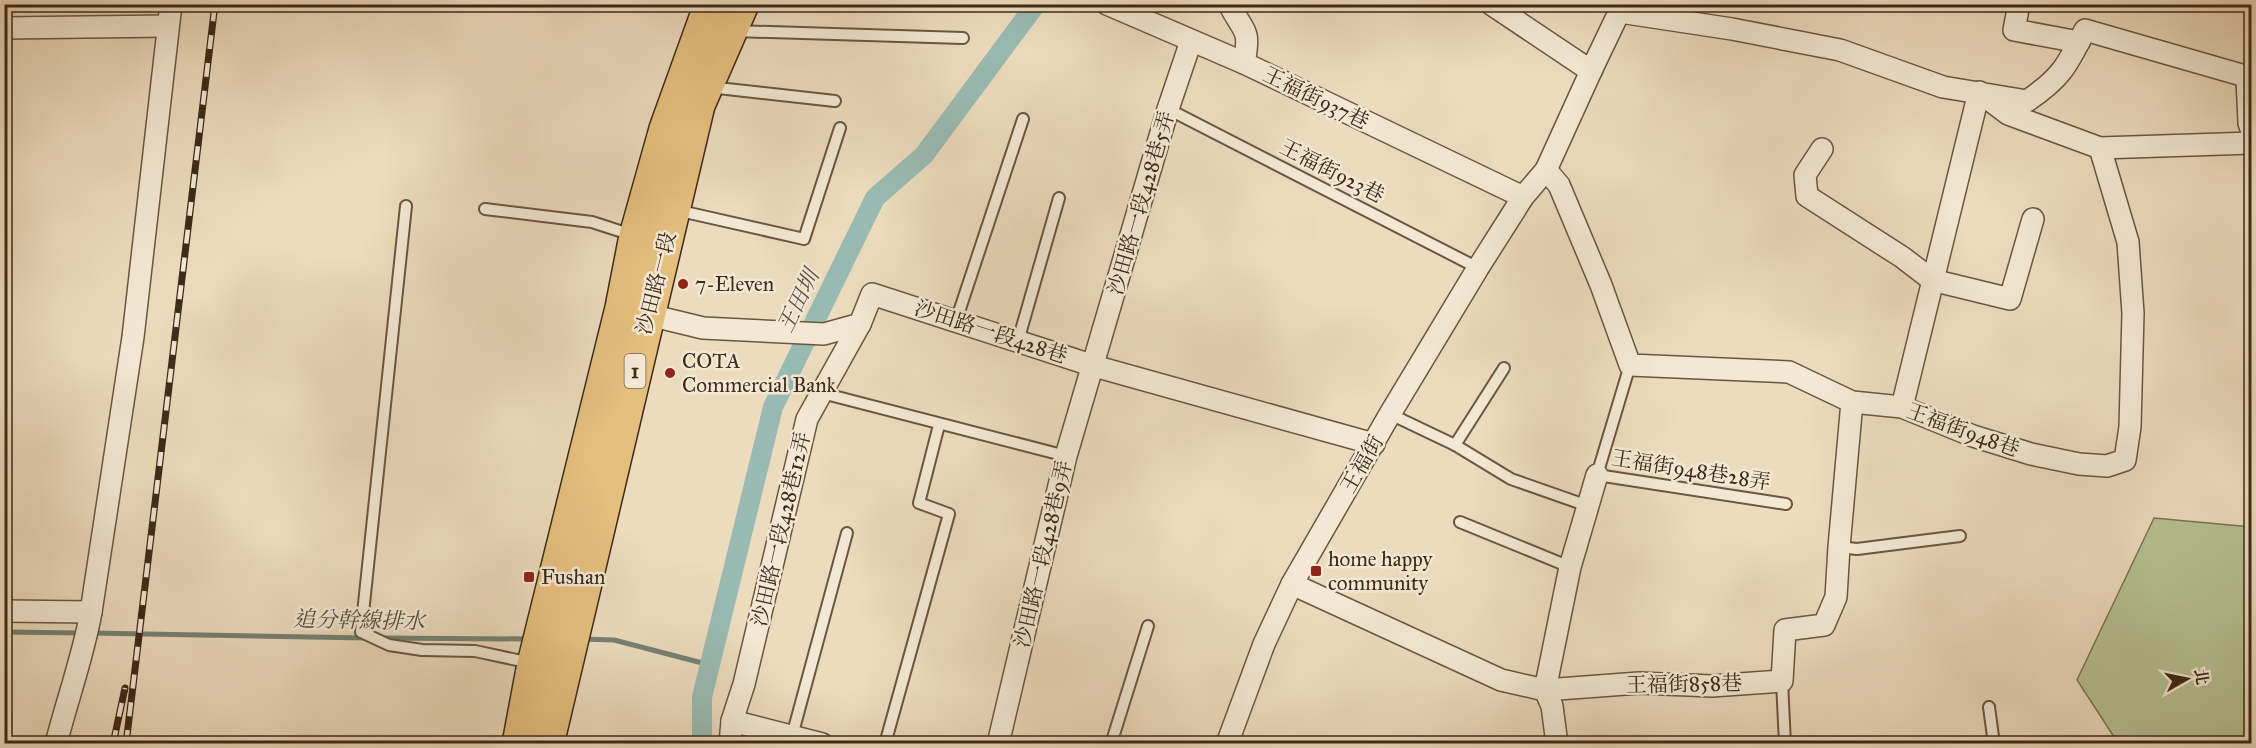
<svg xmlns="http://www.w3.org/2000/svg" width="2256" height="748" viewBox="0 0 2256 748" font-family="'IM FELL Great Primer','Noto Serif TC',serif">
	<rect width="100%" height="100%" fill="#ecdbbd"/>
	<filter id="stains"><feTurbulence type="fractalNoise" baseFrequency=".00333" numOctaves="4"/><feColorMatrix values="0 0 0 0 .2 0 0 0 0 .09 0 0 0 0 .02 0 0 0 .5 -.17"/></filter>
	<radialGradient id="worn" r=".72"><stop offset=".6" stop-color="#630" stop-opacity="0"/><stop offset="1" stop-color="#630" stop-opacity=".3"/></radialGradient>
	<!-- green -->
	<path fill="#b6c193" stroke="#7a7656" stroke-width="1.5" d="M 2154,518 L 2251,527 L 2251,743 L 2118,743 L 2077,680 Z"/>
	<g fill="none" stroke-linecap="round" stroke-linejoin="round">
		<!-- stream -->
		<g stroke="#758175" stroke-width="5">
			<path d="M 4,632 L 81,633"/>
			<path d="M 91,633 L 366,638"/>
			<path d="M 381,638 L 528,639"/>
			<path d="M 582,639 L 614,640 L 710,665"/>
		</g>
		<!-- canal -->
		<path stroke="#99bbb3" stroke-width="20" d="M 702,744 L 702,697 L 773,407 L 875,198 L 924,155 L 1036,4"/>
		<defs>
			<g id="service">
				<path d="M 735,31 L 963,38"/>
				<path d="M 709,87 L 835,101"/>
				<path d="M 1168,109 L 1478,268"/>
				<path d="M 406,206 L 361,632 L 389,645 L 422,650 L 475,651 L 531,663"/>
				<path d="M 485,209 L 592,222 L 632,235"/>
				<path d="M 676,210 L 804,239 L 840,128"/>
				<path d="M 956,321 L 1023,119"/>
				<path d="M 1018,341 L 1059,198"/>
				<path d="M 1630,365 L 1597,475 L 1786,504"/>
				<path d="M 822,393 L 1066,456"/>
				<path d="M 1390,414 L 1455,445 L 1511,479 L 1588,506"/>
				<path d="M 1455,445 L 1504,368"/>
				<path d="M 1460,522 L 1570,567"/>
				<path d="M 1839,547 L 1857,549 L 1960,536"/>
				<path d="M 1782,681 L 1785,744"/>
				<path d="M 1989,707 L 1994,744"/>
				<path d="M 792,736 L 847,533"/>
				<path d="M 885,744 L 949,514 L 919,503 L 939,425"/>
				<path d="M 1111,744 L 1148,626"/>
			</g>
			<g id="minor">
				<path d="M 1107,4 L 1244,63 L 1523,197"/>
				<path d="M 1229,4 C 1244,34 1251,27 1244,63"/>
				<path d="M 1491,4 L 1591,71"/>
				<path d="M 2019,4 L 2014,30 L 2079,42"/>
				<path d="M 1620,12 L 1732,29 L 1840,50 L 1943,87 L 2027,101 C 2061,78 2067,66 2085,30 L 2252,78"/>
				<path d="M 4,28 L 168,26"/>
				<path d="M 2247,78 L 2249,123 L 2252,132"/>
				<path d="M 1822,149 L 1805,175 L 1807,196 L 1902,257 L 1932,280 L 2010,299 L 2033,219"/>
				<path d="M 1546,170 L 1559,185 L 1601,285 L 1630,365 L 1789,372 L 1852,402 L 1902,407 L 1973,436 L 2031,454 L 2079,464 L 2107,466 L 2125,460 L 2130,427 L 2133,313 L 2128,242 L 2100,148"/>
				<path d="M 637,312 L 703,328 L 824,334 L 860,324 L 872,294 L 1094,366 L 1374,444"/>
				<path d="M 1902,407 L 1979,92 L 2008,114 L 2100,148 L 2252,143"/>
				<path d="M 1292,584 L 1501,680 L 1545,690 L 1639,683 L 1712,686 L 1782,681 L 1785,630 L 1824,625 L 1836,597 L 1839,547 L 1852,402"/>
				<path d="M 4,611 L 91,612"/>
				<path d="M 732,721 L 822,744"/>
				<path d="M 56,744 C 67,700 83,657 91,612 L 133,337 L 171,4"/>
				<path d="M 730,744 L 732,721 L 744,684 L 807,419 L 860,324"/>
				<path d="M 998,744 L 1066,456 L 1168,109 L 1191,41"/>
				<path d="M 1227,744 L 1264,644 L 1292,584 L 1390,414 L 1478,268 L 1523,197 L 1546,170 L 1591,71 L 1623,4"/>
				<path d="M 1557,744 L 1552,706 L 1545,690 L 1570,567 L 1597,475"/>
			</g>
			<g id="primary">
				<path d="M 519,744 L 534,664 L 622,308 L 636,236 L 666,129 L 711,4"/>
				<path d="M 547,744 L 698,105 L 742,4"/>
			</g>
		</defs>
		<!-- service casing -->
		<use href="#service" stroke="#6a5641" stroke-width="14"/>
		<!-- minor casing -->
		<use href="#minor" stroke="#6a5641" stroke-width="24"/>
		<!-- primary casing -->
		<use href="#primary" stroke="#3e2a18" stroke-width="36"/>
		<!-- service -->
		<use href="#service" stroke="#f3e8d4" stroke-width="10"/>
		<!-- minor -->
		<use href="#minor" stroke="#f3e8d4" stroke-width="21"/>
		<!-- primary -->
		<use href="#primary" stroke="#e6be7e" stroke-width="33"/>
		<defs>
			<g id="rail">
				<path d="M 113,744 L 125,688"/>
				<path d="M 126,744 L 215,4"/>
			</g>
		</defs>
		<!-- rail casing -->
		<use href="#rail" stroke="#3e2a18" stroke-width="7"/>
		<!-- rail -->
		<use href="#rail" stroke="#f3e8d4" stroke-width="4.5" stroke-dasharray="14" stroke-linecap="butt"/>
	</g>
	<!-- markers -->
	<g fill="#8f2418" stroke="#f3e8d4" stroke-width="2">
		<circle cx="683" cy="284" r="6"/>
		<circle cx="670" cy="373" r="6"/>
		<rect x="1310" y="565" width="12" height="12" rx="3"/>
		<rect x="523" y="571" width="12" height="12" rx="3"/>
	</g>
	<g text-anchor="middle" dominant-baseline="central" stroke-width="5" stroke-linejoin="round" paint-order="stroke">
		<!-- shield labels -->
		<rect fill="#f3e8d4" stroke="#746350" stroke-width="1.5" x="624.5" y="354" width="21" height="34" rx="4.5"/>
		<g font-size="20" font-weight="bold" fill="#3e2a18">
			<text x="635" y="371">1</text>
		</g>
		<!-- street labels -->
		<g font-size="21" fill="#3e2a18" stroke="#f3e8d4">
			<text transform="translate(1316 98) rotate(26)">王福街937巷</text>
			<text transform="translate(1332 171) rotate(27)">王福街923巷</text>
			<text transform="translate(1141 203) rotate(-74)">沙田路一段428巷5弄</text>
			<text transform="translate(656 283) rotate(-76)">沙田路一段</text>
			<text transform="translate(991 332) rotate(18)">沙田路一段428巷</text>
			<text transform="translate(1963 430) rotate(20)">王福街948巷</text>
			<text transform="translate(1362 464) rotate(-60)">王福街</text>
			<text transform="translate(1691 470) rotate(9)">王福街948巷28弄</text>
			<text transform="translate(781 529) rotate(-77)">沙田路一段428巷12弄</text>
			<text transform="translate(1043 554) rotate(-77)">沙田路一段428巷9弄</text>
			<text transform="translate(1684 684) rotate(-1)">王福街858巷</text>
		</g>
		<!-- poi labels -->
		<g font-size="21" fill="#3e2a18" stroke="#f3e8d4" text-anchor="start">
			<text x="695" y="284">7-Eleven</text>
			<text x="682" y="361">COTA<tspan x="682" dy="24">Commercial Bank</tspan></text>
			<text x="1328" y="559">home happy<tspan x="1328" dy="24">community</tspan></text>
			<text x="541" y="577">Fushan</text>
		</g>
		<!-- water labels -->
		<g font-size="22" font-style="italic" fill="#554e3f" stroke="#f3e8d4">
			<text transform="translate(798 301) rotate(-64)">王田圳</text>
			<text transform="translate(359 620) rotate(1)">追分幹線排水</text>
		</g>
	</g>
	<!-- margin -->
	<rect width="2256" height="748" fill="none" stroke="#ecdbbd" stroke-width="24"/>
	<rect x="6" y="6" width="2244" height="736" fill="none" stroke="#3e2a18" stroke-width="3"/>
	<rect x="12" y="12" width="2232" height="724" fill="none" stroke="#3e2a18" stroke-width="1.5"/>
	<!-- north arrow -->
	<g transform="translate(2187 679) rotate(81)" stroke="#f3e8d4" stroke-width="4.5" paint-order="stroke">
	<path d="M0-4.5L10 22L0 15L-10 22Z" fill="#3e2a18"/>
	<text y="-9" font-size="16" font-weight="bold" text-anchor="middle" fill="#3e2a18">北</text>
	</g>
	<rect width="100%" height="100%" filter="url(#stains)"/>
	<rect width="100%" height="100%" fill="url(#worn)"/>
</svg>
